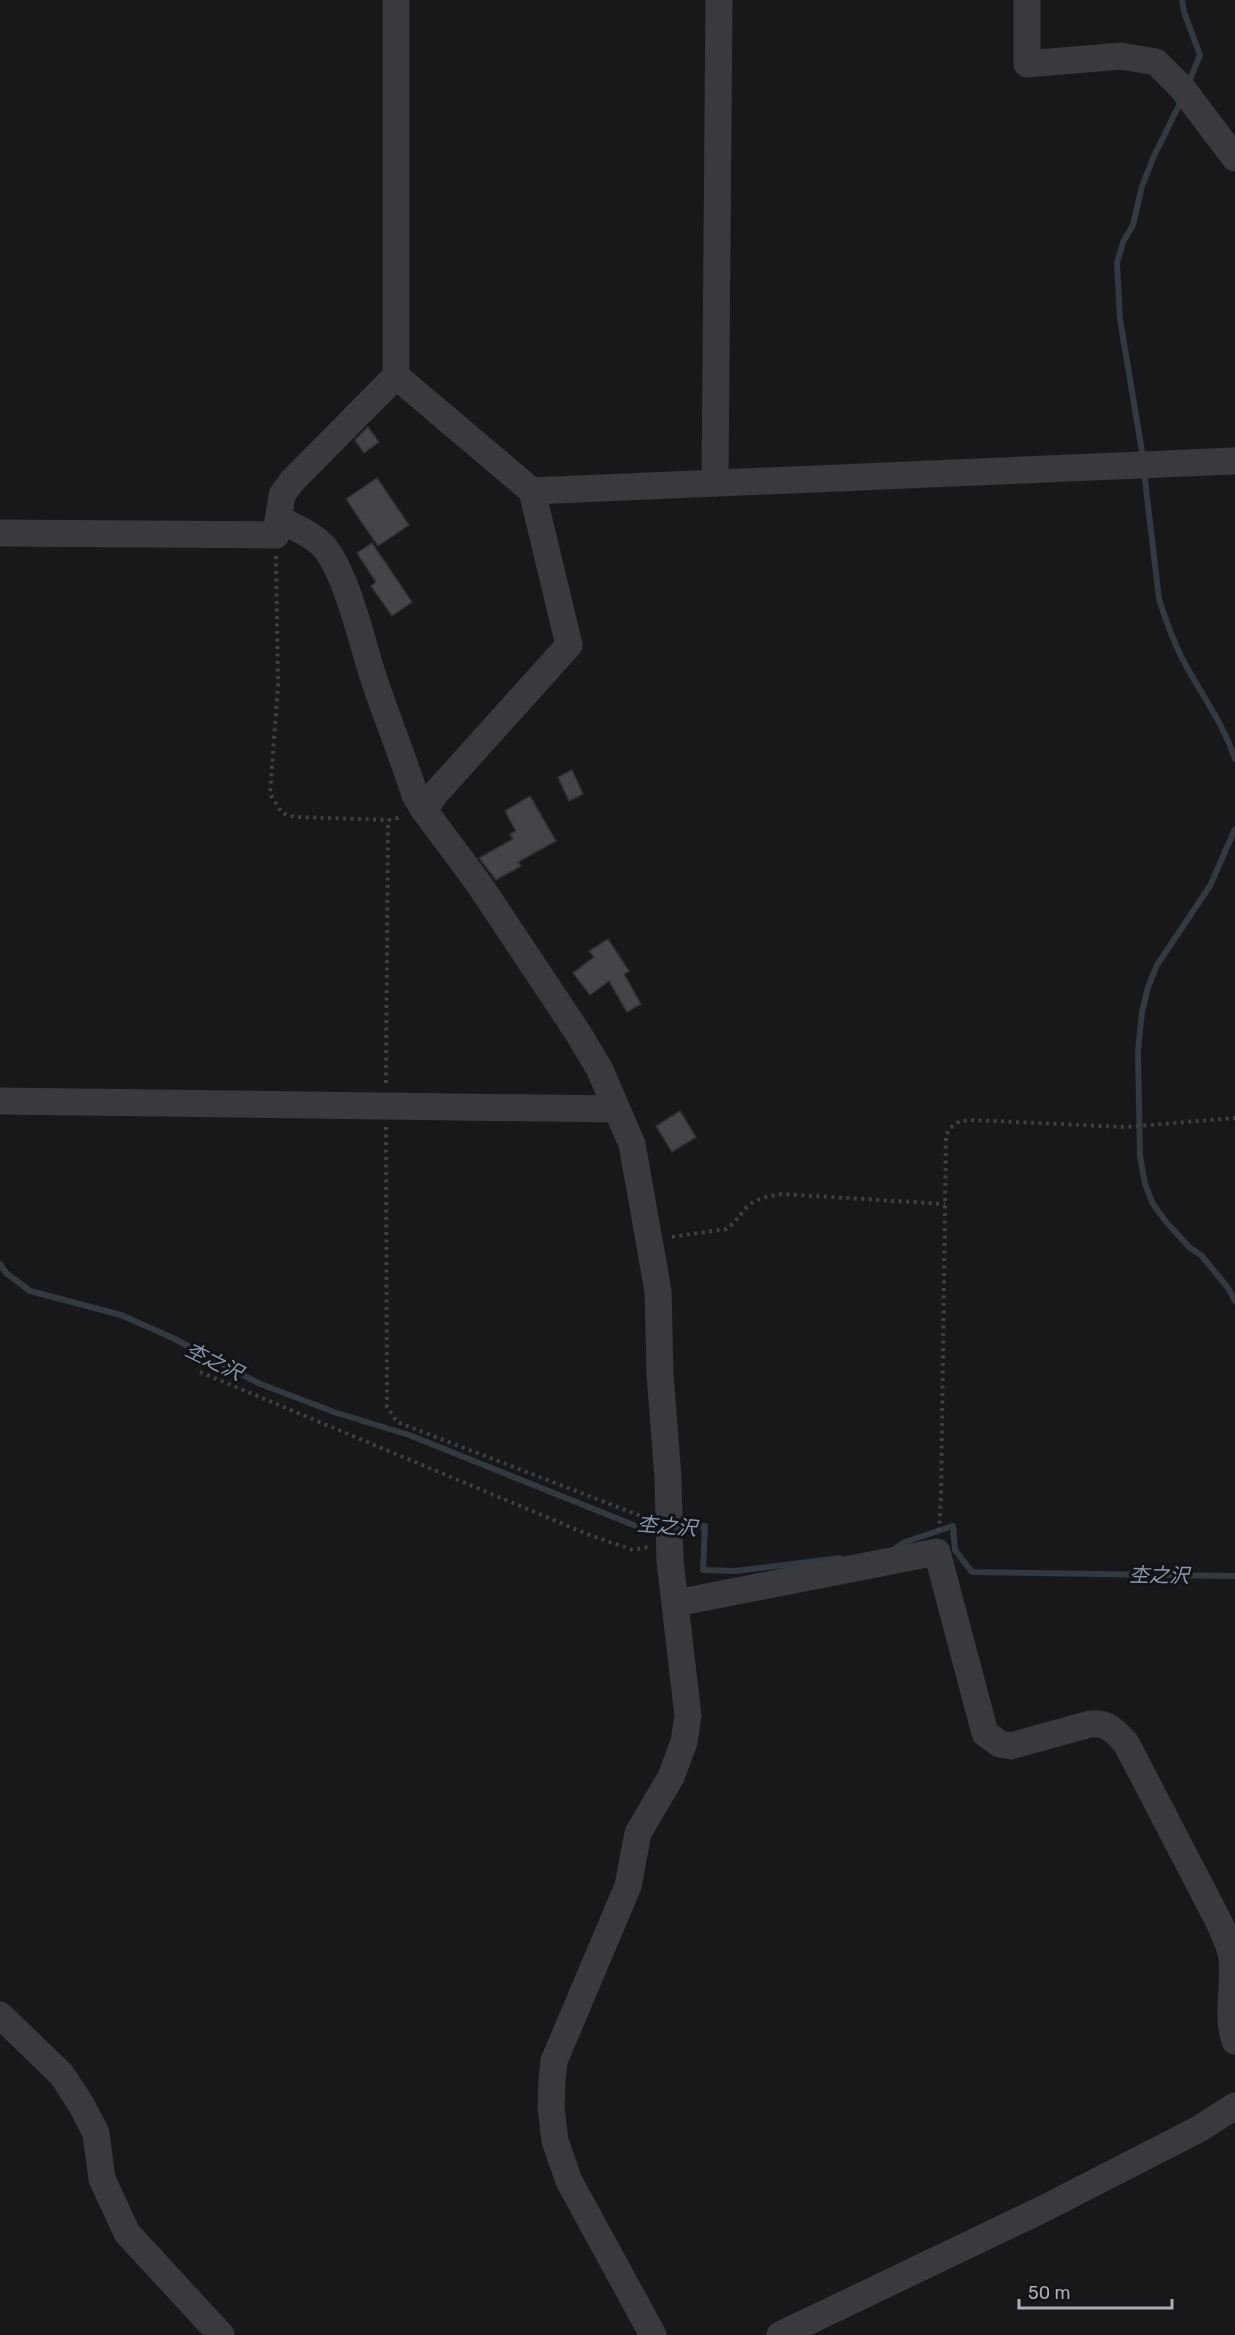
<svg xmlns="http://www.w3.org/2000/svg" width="1235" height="2335" viewBox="0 0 1235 2335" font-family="Rubik,'Noto Sans JP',sans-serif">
	<rect width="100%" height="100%" fill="#18181a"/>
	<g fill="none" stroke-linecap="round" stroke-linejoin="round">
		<!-- stream -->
		<g stroke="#323941" stroke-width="6">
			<path d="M 1182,0 L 1184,12 L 1200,55 L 1188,84"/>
			<path d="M 1143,458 L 1120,319 L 1117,263 L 1123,242 L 1133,225 L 1142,186 L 1154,156 L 1182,99"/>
			<path d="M 1144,471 L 1159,599 C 1165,618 1172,637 1181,656 C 1198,690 1223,722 1235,759"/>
			<path d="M 1235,829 L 1210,886 L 1157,965 L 1148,987 L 1142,1012 L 1138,1051 L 1140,1156 L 1145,1184 L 1153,1204 L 1167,1223 L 1190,1248 L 1201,1255 L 1228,1288 L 1235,1301"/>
			<path d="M 0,1264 L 6,1273 L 30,1291 L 121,1315 L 173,1338 L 258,1383 L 334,1412 L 409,1435 L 636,1526 L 663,1527"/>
			<path d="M 676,1527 L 705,1526 L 703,1570 L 735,1571 L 840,1558"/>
			<path d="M 894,1549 L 905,1542 L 953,1526 L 955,1550 L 972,1572 L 1235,1576"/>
		</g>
	</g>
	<!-- building -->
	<g fill="#454549" stroke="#323235" stroke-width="1.5">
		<path d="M 368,427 L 379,442 L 364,453 L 355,440 Z"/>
		<path d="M 377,478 L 409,525 L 378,546 L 346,499 Z"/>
		<path d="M 372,543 L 412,602 L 392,616 L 371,586 L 376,582 L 357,553 Z"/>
		<path d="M 572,770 L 583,794 L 569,801 L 558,777 Z"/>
		<path d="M 530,796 L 556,841 L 518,862 L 521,866 L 496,880 L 479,858 L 513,839 L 510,834 L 516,831 L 505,811 Z"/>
		<path d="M 608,939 L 629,971 L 624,974 L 641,1004 L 627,1012 L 609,981 L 590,995 L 573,973 L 594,957 L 589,951 Z"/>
		<path d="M 680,1111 L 696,1137 L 672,1152 L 656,1126 Z"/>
	</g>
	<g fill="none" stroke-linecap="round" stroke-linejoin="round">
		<!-- path -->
		<g stroke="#3f4045" stroke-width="4" stroke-dasharray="3 4.5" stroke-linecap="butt">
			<path d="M 276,556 L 278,686 L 270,794 L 282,813 L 295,817 L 388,820 L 403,817"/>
			<path d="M 386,1083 L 388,820"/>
			<path d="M 386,1127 L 387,1407 L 397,1422 L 646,1518"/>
			<path d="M 672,1237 L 726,1229 C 735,1223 739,1216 746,1208 C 755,1198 769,1196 782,1194 L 945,1204"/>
			<path d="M 200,1372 L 587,1534 L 633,1550 L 648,1547"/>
			<path d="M 939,1531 L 941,1497 L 946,1135 L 950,1128 L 960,1121 L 971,1120 L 1126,1127 L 1235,1118"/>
		</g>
		<!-- minor -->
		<g stroke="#393a3e" stroke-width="27">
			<path d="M 1027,0 L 1027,64 L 1121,56 L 1156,62 L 1182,88 L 1235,158"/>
			<path d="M 396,376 L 532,491 L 569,645 L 435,794 L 424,810"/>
			<path d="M 715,483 L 719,0"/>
			<path d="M 532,491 L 1235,461"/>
			<path d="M 278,519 C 292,525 316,537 325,548 C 347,576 361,638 372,673 C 385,714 402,754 415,795 L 424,810 L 479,884 L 578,1033 L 599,1068 L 632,1144 L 658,1291 L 660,1374 L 668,1478 L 670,1561 L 688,1716 L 684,1742 L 671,1777 L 638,1833 L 628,1886 L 554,2061 L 552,2080 L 551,2107 L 555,2141 L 569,2181 L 653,2335"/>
			<path d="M 0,533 L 276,535 L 282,495 L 292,481 L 396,376 L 396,0"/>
			<path d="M 0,1101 L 615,1109"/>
			<path d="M 676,1603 L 937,1552 L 985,1733 L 1000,1744 L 1011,1746 L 1090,1724 C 1107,1722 1115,1731 1126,1743 L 1219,1922 C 1224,1934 1231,1946 1232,1959 C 1235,1985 1226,2015 1235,2041"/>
			<path d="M 0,2015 L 62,2075 L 82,2106 L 96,2133 L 102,2179 L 127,2233 L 221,2335"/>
			<path d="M 780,2335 L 1043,2209 L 1199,2129 L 1235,2106"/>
		</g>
	</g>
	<g text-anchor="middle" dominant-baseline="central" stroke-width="6" stroke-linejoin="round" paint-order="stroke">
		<!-- water labels -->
		<g font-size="20" font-style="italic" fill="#8699af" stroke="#131315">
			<text transform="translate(214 1361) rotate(26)">杢之沢</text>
			<text transform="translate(667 1526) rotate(5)">杢之沢</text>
			<text transform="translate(1159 1575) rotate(1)">杢之沢</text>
		</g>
	</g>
	<!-- scale -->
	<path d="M1019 2299v9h153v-9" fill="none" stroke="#abaeb8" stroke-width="3"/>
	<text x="1028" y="2299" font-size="18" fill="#abaeb8" stroke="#131315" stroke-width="4.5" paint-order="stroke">50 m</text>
</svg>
